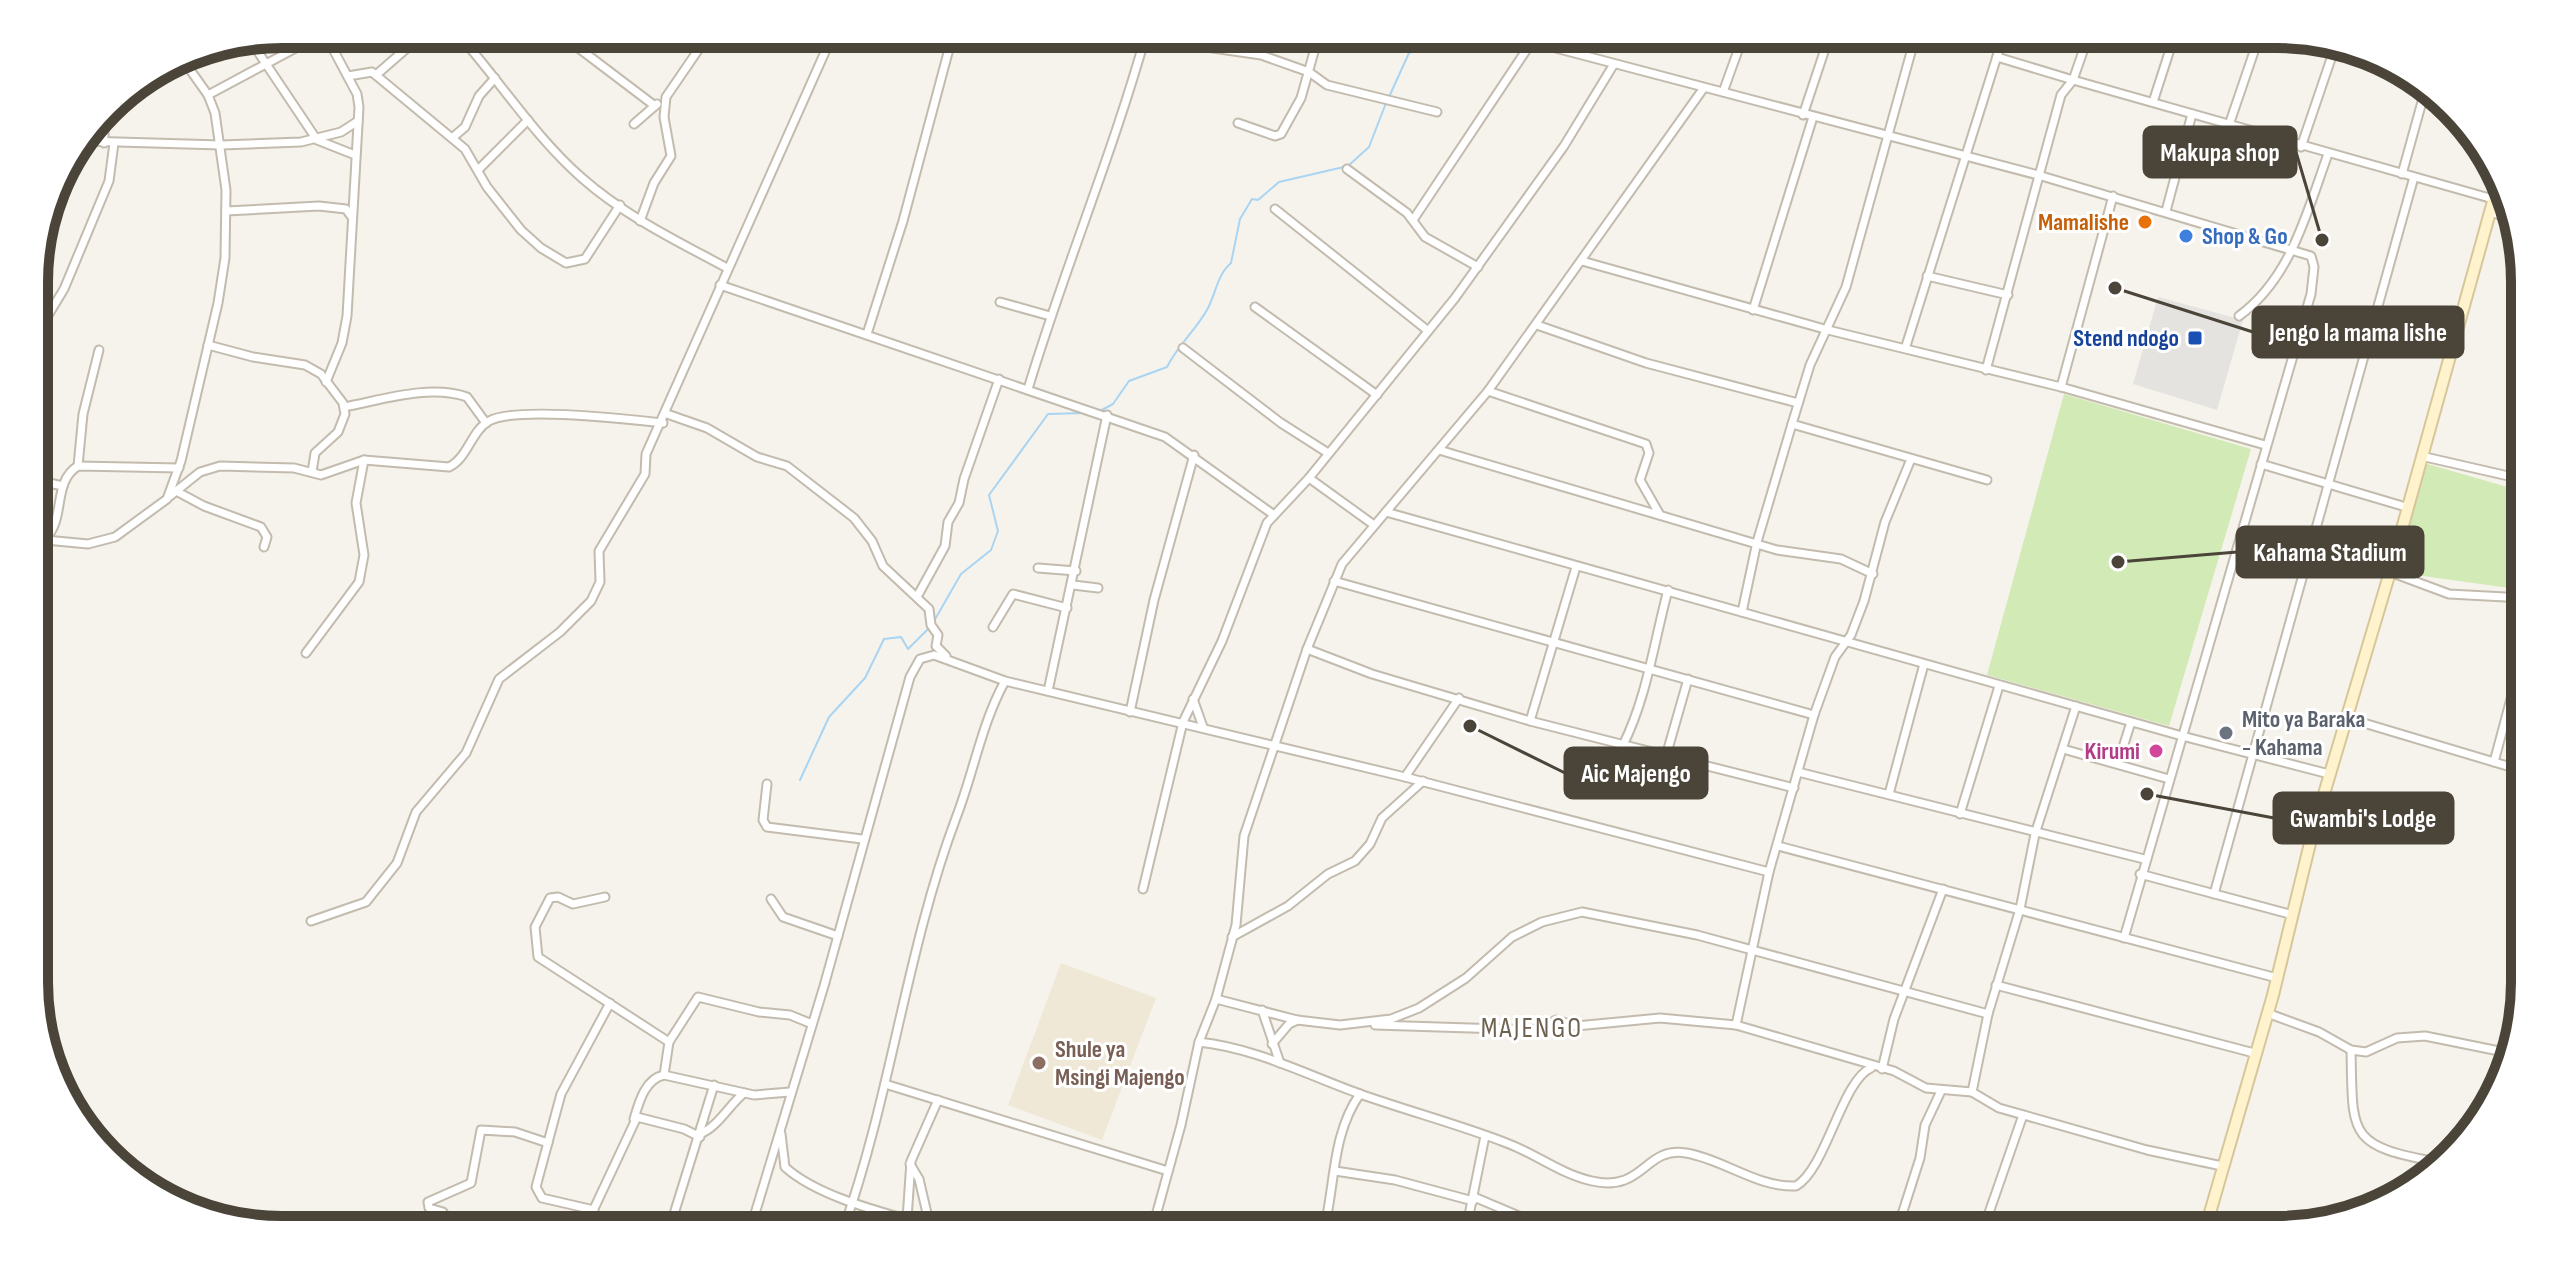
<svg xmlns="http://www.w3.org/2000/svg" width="2559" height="1264" viewBox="0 0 2559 1264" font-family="'Sofia Sans Condensed',sans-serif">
	<rect width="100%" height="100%" fill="#f6f3ec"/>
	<!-- education -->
	<path fill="#efe8d6" d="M 1061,963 L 1156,998 L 1102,1140 L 1008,1105 Z"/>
	<!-- green -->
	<g fill="#d2eab5">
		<path d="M 2064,394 L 2251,449 L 2169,726 L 1987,675 Z"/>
		<path d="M 2424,463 L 2518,490 L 2524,527 L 2524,590 L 2408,574 L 2401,564 Z"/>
	</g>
	<!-- parking -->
	<path fill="#e5e3e0" d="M 2158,297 L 2243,320 L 2217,410 L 2133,384 Z"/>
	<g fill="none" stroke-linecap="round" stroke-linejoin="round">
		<!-- stream -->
		<g stroke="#a9d4f2" stroke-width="2">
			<path d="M 1548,34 L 1561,39 L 1565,34"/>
			<path d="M 1389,97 L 1409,53 L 1430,44 L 1453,44 L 1465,36 L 1514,39 L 1529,34"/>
			<path d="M 1098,412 L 1113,404 L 1129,381 L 1167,367 C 1178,345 1197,329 1208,308 C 1216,293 1217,275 1231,263 L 1240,219 L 1252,199 L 1258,200 L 1279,182 L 1348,166 L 1369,147 L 1386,103"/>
			<path d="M 934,621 L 961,574 L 991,550 L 998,531 L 989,495 L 1048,414 L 1084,413"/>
			<path d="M 800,780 L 829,717 L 865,678 L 884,639 L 901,637 L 908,649 L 931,626"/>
		</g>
		<defs>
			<g id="street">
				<path d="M 325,34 L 357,94 L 359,107 L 347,316 L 342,343 L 326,382"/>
				<path d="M 458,34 C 500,81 534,136 582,178 C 625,216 677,241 727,268"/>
				<path d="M 560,34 L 655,106"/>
				<path d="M 1089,34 L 1108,41 L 1143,45"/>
				<path d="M 1165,34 L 1206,47 L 1261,55 L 1309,72 L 1327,85 L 1437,112"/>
				<path d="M 1534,34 L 1533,40 L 1548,46 L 2038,175 L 2311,256 L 2314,267 L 2311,294 L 2124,938"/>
				<path d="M 250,40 L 317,140 L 355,155"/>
				<path d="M 1997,57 L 2073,80 L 2089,34"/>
				<path d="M 376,75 L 423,34"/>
				<path d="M 348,76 L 372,72 L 465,149 L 487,187 L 521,230 L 541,248 L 566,263 L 585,259 L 620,205"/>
				<path d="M 1723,92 L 1744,34"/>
				<path d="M 208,95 L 322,34"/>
				<path d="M 2153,102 L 2175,34"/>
				<path d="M 1803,115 L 1830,34"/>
				<path d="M 1238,123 L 1275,136 L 1281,134 L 1301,98 L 1319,34"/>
				<path d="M 634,124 L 657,104"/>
				<path d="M 2229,125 L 2260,34"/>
				<path d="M 452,138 L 465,127 L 479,96 L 495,78"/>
				<path d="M 84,141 L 221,145 L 301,142 L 341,132 L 358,121"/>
				<path d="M 104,143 L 104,114"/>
				<path d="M 2301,147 L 2335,47"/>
				<path d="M 479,169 L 528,120"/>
				<path d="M 1347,169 L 1407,213 L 1425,237 L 1478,267"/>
				<path d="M 2402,174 L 2425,91"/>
				<path d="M 1275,209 L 1427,330"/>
				<path d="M 226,211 L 319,206 L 346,209 L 351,216"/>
				<path d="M 2166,211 L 2192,114"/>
				<path d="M 2490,212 L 2510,218"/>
				<path d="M 1413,220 L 1533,40"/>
				<path d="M 640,221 L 654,183 L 671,156 L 664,117 L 666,97 L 703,43 L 704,34"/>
				<path d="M 1582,261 L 1828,330 L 2061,387 L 2265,445"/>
				<path d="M 1927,276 L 2008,295"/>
				<path d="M 720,285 L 1165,437 L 1274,515"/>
				<path d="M 1000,302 L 1050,316"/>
				<path d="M 1255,307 L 1377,395"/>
				<path d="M 1753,310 L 1813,117"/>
				<path d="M 2239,316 C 2291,278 2307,212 2328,154"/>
				<path d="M 1537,325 L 1646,363 L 1798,403"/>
				<path d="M 867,334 L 903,221 L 953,34"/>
				<path d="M 35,337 L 64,289 L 109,181 L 114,143"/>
				<path d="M 208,345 L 253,357 L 305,365 L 321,374 L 343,403 L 345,414 L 338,432 L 315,453 L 312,472"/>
				<path d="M 1906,346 L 2004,34"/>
				<path d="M 1183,348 L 1281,423 L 1328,453"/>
				<path d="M 35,367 L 37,353"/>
				<path d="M 1986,370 L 2061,95 L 2073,80 L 2493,199"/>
				<path d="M 2061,387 L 2113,196"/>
				<path d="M 1028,389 C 1064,269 1113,153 1146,34"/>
				<path d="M 1488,391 L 1646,444 L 1649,453 L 1640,480 L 1660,515"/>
				<path d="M 344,407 C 382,400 429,384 467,397 L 486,423"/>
				<path d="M 667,414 L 707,428 L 757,457 L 787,466 L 854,518 L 872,541 L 883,566 L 929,609 L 931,625 L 938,635 L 936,646 L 946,656"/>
				<path d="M 1792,424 L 1987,480"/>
				<path d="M 1439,450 L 1777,550 L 1841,559 L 1873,574"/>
				<path d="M 2421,456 L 2517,478 L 2524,455"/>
				<path d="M 1911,459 L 1885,522 L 1864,601 L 1851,635 L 1835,657 L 1814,715 L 1769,872 L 1736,1025 L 1894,1071 L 1926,1088 L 1972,1092"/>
				<path d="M 2261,464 L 2406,507"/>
				<path d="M 78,466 L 83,414 L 99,350"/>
				<path d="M 1309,478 L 1374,525"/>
				<path d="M 35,480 L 63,486"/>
				<path d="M 176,491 L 204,506 L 261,527 L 267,537 L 264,547"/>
				<path d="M 170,496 L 200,472 L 220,466 L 294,468 L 321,475 L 364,460 L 449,467 C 468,458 471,431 489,421 C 516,406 628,419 663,423"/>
				<path d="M 1386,512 L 2182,736 L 2329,774"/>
				<path d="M 46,538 C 66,518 52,482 78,466 L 179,468"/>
				<path d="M 35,539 L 88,544 L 115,537 L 167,499 L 181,461 L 218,303 L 225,258 L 226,190 L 215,113 L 208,95 L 181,57"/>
				<path d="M 1038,568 L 1076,571"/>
				<path d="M 2390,572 L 2449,594 L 2524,598"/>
				<path d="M 1334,581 L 1814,715"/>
				<path d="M 1073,585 L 1098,588"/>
				<path d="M 918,595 L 945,546 L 948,522 L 959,503 L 964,479 L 999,379"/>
				<path d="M 1742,612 L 1757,542 L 1792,424 L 1810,365 L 1846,287 L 1916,34"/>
				<path d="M 993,627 L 1013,594 L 1067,608"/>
				<path d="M 1307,649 L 1372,674 L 1530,721 L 1794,788"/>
				<path d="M 306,653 L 359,582 L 364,555 L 356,503 L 364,460"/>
				<path d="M 1048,691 L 1107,415"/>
				<path d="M 1193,699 L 1203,727"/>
				<path d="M 2076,706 L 2035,834 L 2020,909 L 1988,1014 L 1972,1092 L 1999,1108 L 2147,1150 L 2222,1166"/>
				<path d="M 1130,712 L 1154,600 L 1194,455"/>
				<path d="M 2347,718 L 2524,771"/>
				<path d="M 1530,721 L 1576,567"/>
				<path d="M 1623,745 C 1647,697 1654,642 1668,590"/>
				<path d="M 2063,749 L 2169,779"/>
				<path d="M 1666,756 L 1688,679"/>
				<path d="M 2494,762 L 2512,695 L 2524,691"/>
				<path d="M 2118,763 L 2131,722"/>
				<path d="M 1798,772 L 2144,859"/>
				<path d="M 1405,777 L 1769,872"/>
				<path d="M 767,784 L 763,820 L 767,827 L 862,839"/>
				<path d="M 1889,794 L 1924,664"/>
				<path d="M 1960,814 L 1999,686"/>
				<path d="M 1778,846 L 2277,978"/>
				<path d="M 2140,874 L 2293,915"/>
				<path d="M 1143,889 L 1183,722 L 1222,641 L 1267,523 L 1309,478 L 1455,298 L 1564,146 L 1614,64"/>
				<path d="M 2214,894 L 2414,177"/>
				<path d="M 605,897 L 573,904 L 558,897 L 550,898 L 535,927 L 538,957 L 669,1042"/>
				<path d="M 771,899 L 783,917 L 838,936"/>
				<path d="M 311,921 L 366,902 L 397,863 L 416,812 L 466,753 L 499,679 L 560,632 L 591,601 L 600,582 L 599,551 L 645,474 L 646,454 L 833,34"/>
				<path d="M 1232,937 L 1288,906 L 1328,874 L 1355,861 L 1370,844 L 1382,818 L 1423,781"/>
				<path d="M 1996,985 L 2254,1053"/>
				<path d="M 1216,999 L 1297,1020"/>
				<path d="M 1262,1010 L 1280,1063"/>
				<path d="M 2267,1013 L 2319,1032 L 2351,1050 L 2366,1052 L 2397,1038 L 2425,1036 L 2509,1053"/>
				<path d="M 1375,1025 L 1538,1030 L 1556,1020 L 1576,1026 L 1660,1018 L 1736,1025"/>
				<path d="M 1199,1042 C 1256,1048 1307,1075 1360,1094 C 1408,1111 1457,1124 1504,1142 C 1535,1153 1560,1174 1592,1181 C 1644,1193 1644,1146 1686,1153 C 1723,1159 1758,1188 1796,1186 C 1826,1169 1842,1080 1871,1068"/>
				<path d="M 1272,1044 L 1289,1024 L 1297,1020 L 1340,1025 L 1391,1019 L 1419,1008 L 1466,978 L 1512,937 L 1542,922 L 1582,912 L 1697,935 L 1988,1014"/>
				<path d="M 2351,1050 C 2353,1134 2346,1146 2438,1162"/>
				<path d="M 1882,1069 L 1894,1019 L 1943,889"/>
				<path d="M 664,1075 L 669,1042 L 698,997 L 759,1012 L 790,1015 L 812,1024"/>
				<path d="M 885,1084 L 1168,1171"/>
				<path d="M 634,1119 C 639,1102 645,1079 664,1075 L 754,1095 L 790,1092"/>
				<path d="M 700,1134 C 718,1127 729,1105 744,1093"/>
				<path d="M 781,1134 L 785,1167 C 821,1200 898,1216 944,1230"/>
				<path d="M 910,1164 L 919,1179 L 930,1226"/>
				<path d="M 1335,1171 L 1395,1180 L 1473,1201"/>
				<path d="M 1474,1197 L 1552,1230"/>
				<path d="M 594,1210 L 542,1198 L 536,1187 L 561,1094 L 610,1003"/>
				<path d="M 907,1219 L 911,1161 L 938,1100"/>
				<path d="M 587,1225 L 601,1230"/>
				<path d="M 452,1230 L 443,1212 L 429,1208 L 428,1202 L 471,1183 L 481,1130 L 515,1132 L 548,1143"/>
				<path d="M 584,1230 L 637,1117 L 684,1129 L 700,1137"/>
				<path d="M 669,1230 L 714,1085"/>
				<path d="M 750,1230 L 824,986 L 910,677 L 920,659 L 934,655 L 1005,681 L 1405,777 L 1459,698"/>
				<path d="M 843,1230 C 891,1096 906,951 956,818 C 974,772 981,725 1005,681"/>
				<path d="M 1152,1230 L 1181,1125 L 1199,1042 L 1216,999 L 1236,925 L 1244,836 L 1307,649 L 1342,564 L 1488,391 L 1703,89"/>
				<path d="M 1324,1230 C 1335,1185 1332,1133 1360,1094"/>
				<path d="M 1466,1230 L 1485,1136"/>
				<path d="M 1897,1230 L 1920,1158 L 1925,1125 L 1941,1091"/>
				<path d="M 1983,1230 L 2023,1115"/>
			</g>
			<path id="secondary" d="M 2205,1230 L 2273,995 L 2313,831 L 2390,572 L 2497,187"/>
		</defs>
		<!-- street casing -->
		<use href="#street" stroke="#c2bbae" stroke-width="11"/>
		<!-- secondary casing -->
		<use href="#secondary" stroke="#d6c79b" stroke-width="14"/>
		<!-- street -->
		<use href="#street" stroke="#fff" stroke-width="7"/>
		<!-- secondary -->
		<use href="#secondary" stroke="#fff3cd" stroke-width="10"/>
	</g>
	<!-- markers -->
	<circle fill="#e8710a" stroke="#fff" stroke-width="3" cx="2145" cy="222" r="8"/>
	<circle fill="#3f7fe0" stroke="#fff" stroke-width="3" cx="2186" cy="236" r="8"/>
	<rect fill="#1a4fb4" stroke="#fff" stroke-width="3" x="2187" y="330" width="16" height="16" rx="4"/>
	<circle fill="#6b7280" stroke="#fff" stroke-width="3" cx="2226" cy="733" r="8"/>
	<circle fill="#d1479c" stroke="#fff" stroke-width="3" cx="2156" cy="751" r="8"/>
	<circle fill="#8d6e63" stroke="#fff" stroke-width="3" cx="1039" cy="1063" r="8"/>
	<g text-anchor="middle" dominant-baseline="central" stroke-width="6" stroke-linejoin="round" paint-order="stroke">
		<!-- food labels -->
		<g font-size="24" font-weight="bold" fill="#c56008" stroke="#fff" text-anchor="end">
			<text x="2129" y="222">Mamalishe</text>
		</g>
		<!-- shop labels -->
		<g font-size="24" font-weight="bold" fill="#366cbe" stroke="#fff" text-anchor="start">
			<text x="2202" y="236">Shop &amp; Go</text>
		</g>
		<!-- transit labels -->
		<g font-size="24" font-weight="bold" fill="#164399" stroke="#fff" text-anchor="end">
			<text x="2179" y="338">Stend ndogo</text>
		</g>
		<!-- worship labels -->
		<g font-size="24" font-weight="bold" fill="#5b616d" stroke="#fff" text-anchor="start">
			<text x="2242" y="719">Mito ya Baraka<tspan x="2242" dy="28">- Kahama</tspan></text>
		</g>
		<!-- hotel labels -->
		<g font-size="24" font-weight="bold" fill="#b23c85" stroke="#fff" text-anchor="end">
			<text x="2140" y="751">Kirumi</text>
		</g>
		<!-- education labels -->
		<g font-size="24" font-weight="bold" fill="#785e54" stroke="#fff" text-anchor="start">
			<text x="1055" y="1049">Shule ya<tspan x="1055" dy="28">Msingi Majengo</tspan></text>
		</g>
		<!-- quarter labels -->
		<g font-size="28" letter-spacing="2" fill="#6e6250" stroke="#fff">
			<text x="1532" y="1028">MAJENGO</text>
		</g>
	</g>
	<!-- crop -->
	<path d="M0 0H2559V1264H0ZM282 48H2277A234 234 0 0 1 2511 282V982A234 234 0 0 1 2277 1216H282A234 234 0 0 1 48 982V282A234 234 0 0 1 282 48Z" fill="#fff" fill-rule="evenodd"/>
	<path fill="none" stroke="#4b4439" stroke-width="10" d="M282 48H2277A234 234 0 0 1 2511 282V982A234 234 0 0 1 2277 1216H282A234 234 0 0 1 48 982V282A234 234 0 0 1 282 48Z"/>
	<!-- callouts -->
	<path fill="none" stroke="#4b4439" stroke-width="3" d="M2322 240L2296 152M2115 288L2253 332M2118 562L2237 552M1470 726L1565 773M2147 794L2274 818"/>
	<g fill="#4b4439" stroke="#fff" stroke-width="3">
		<circle cx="2322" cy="240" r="8"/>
		<circle cx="2115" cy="288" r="8"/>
		<circle cx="2118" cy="562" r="8"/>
		<circle cx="1470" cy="726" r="8"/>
		<circle cx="2147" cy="794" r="8"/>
	</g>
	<g fill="#4b4439" stroke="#4b4439" stroke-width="3">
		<rect x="2144" y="127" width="152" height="50" rx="8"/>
		<rect x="2253" y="307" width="210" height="50" rx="8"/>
		<rect x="2237" y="527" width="186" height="50" rx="8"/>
		<rect x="1565" y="748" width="142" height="50" rx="8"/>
		<rect x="2274" y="793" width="179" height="50" rx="8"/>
	</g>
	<g font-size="26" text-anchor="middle" font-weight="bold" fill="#fff">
		<text x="2220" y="161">Makupa shop</text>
		<text x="2358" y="341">Jengo la mama lishe</text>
		<text x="2330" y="561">Kahama Stadium</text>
		<text x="1636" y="782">Aic Majengo</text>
		<text x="2363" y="827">Gwambi's Lodge</text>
	</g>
</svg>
